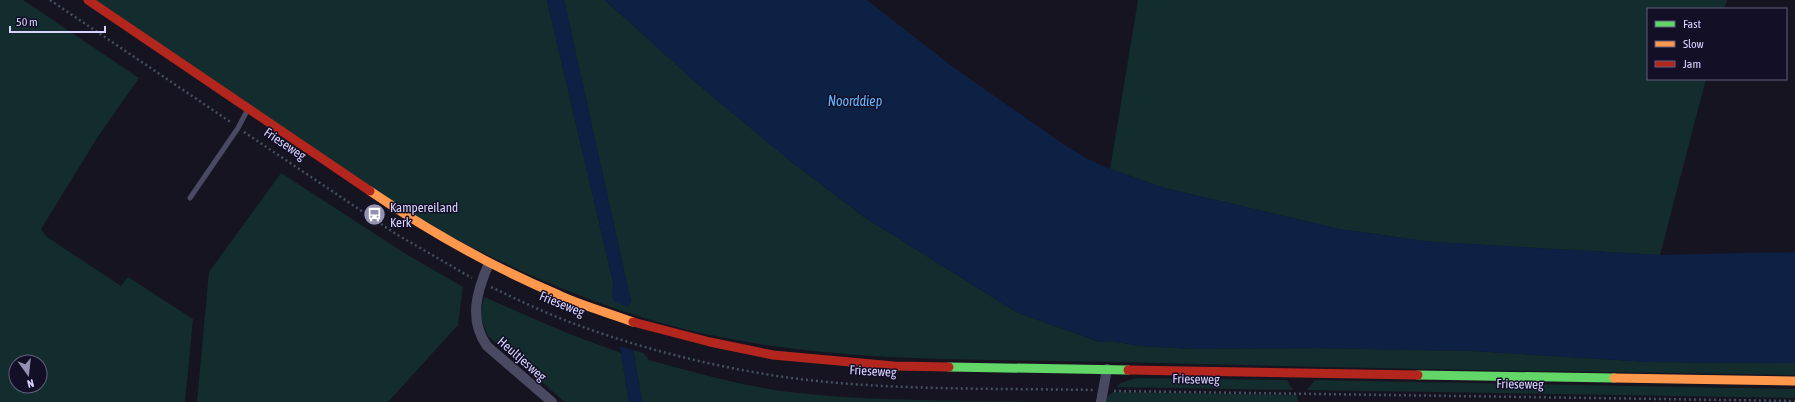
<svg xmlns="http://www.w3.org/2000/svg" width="1795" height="402" viewBox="0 0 1795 402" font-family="'Asap Condensed',sans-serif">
	<rect width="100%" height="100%" fill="#161421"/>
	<!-- green -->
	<g fill="#132c2d" fill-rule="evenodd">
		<path d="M 0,0 L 23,0 L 139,78 L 97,138 L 41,229 L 47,237 L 121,286 L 128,277 L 193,319 L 185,402 L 0,402 ZM 16,362 L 40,362 L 40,386 L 16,386 Z"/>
		<path d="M 93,0 L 547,0 L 614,286 L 612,292 L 615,302 L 631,302 L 564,0 L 605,0 L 700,86 L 793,163 L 864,217 L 1018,313 L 1100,342 L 1112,341 L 1140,346 L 1197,349 L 1315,348 L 1472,351 L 1649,362 L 1795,363 L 1795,375 C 1570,372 1344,368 1119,362 C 948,358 774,366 611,307 C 537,281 466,247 399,207 C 358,182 320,153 280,126 C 218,84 155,42 93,0 Z"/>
		<path d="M 1138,0 L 1727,0 L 1724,9 L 1648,9 L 1648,79 L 1706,79 L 1660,255 L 1432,242 L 1339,229 L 1165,188 L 1110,169 Z"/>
		<path d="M 281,173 L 406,254 L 463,287 L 458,325 L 388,402 L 197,402 L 209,272 Z"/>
		<path d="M 484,297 L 567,333 L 621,353 L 629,402 L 565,402 L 488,336 L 480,316 Z"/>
		<path d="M 633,350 L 644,353 L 649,360 C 692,372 736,384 781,391 C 867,402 955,400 1041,402 L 642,402 Z"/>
		<path d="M 1136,378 L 1287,380 L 1293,390 L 1116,387 L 1121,383 Z"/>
		<path d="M 1315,380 L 1795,389 L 1795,398 L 1307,390 Z"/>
		<path d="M 1113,392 L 1297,395 L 1298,402 L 1105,402 L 1108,396 Z"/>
	</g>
	<!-- water -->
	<g fill="#0d2144">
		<path d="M 547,0 L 564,0 L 631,302 L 628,307 C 616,303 608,301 614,286 Z"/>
		<path d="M 605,0 L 867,0 L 953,67 L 1066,146 L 1086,158 L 1110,169 L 1165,188 L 1339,229 L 1432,242 L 1660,255 L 1795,252 L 1795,363 L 1649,362 L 1472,351 L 1315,348 L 1197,349 L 1140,346 L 1112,341 L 1101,342 L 1018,313 L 864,217 L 793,163 L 700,86 Z"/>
		<path d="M 620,346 L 633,350 L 642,402 L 629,402 Z"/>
	</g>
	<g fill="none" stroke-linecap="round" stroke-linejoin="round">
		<!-- path -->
		<g stroke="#44505f" stroke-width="2.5" stroke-dasharray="2 3" stroke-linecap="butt">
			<path d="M 50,0 L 232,123"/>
			<path d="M 244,132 L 396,234 L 472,278"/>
			<path d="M 491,287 C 516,299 541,311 567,321 C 635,347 706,365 777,376 C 879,391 989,388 1093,390"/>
			<path d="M 1114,391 L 1795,401"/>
		</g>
		<!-- lane -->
		<path stroke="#4a4962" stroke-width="5" d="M 190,198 L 238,128 L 248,109"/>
		<!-- street -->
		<g stroke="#4a4962" stroke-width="10">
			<path d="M 489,263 C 477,291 468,319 487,346 L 552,402"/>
			<path d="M 1101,402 L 1107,369"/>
		</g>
		<!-- fast -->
		<g stroke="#63d668" stroke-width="9">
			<path d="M 949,367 L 1128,370"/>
			<path d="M 1418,375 L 1614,378"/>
		</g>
		<!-- slow -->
		<g stroke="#ff974d" stroke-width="9">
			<path d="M 370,191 C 430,232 492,267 559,295 C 583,306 609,313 633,322"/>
			<path d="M 1614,378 L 1795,381"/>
		</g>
		<!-- jam -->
		<g stroke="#b3261e" stroke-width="9">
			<path d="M 88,0 L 370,191"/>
			<path d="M 633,322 L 710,342 L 773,355 L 894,366 L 949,367"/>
			<path d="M 1128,370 L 1418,375"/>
		</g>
	</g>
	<!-- icons -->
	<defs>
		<symbol id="bus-disc" viewBox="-11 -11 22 22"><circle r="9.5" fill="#9591b1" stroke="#130f26"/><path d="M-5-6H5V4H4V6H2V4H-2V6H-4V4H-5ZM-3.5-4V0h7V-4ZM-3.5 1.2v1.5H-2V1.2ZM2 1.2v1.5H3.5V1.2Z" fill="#fff"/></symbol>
	</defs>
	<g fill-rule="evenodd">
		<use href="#bus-disc" x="362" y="202" width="25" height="25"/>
	</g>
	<g text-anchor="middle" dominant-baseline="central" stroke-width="3" stroke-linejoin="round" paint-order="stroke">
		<!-- street labels -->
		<g font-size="13" fill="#d9d4ff" stroke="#130f26">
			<text transform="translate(285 144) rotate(34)">Frieseweg</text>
			<text transform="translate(562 304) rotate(22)">Frieseweg</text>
			<text transform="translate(522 359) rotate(41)">Heultjesweg</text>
			<text transform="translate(873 371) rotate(3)">Frieseweg</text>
			<text transform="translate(1196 379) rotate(1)">Frieseweg</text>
			<text transform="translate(1520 384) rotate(1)">Frieseweg</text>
		</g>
		<!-- poi labels -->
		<g font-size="13" fill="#d9d4ff" stroke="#130f26" text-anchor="start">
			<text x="390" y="207">Kampereiland<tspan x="390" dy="15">Kerk</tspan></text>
		</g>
		<!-- water labels -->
		<g font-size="14" font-style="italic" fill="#62b6ff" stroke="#130f26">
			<text x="855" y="101">Noorddiep</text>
		</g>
	</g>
	<!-- legend -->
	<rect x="1647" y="8" width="140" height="72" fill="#130f26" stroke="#625e7d"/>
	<rect x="1655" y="21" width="20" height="6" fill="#63d668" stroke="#625e7d"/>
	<text x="1683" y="28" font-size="12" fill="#d9d4ff">Fast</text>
	<rect x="1655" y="41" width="20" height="6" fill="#ff974d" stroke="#625e7d"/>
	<text x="1683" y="48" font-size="12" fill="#d9d4ff">Slow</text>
	<rect x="1655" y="61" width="20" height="6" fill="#b3261e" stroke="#625e7d"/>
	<text x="1683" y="68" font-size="12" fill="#d9d4ff">Jam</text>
	<!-- north arrow -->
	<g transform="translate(28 374) rotate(165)"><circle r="19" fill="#130f26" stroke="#625e7d"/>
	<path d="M0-3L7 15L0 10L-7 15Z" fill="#9591b1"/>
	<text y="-6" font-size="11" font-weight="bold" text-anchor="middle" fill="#d9d4ff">N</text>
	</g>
	<!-- scale -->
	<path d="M10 26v6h95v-6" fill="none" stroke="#d9d4ff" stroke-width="2"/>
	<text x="16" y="26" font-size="12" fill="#d9d4ff" stroke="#130f26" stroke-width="3" paint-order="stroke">50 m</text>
</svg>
